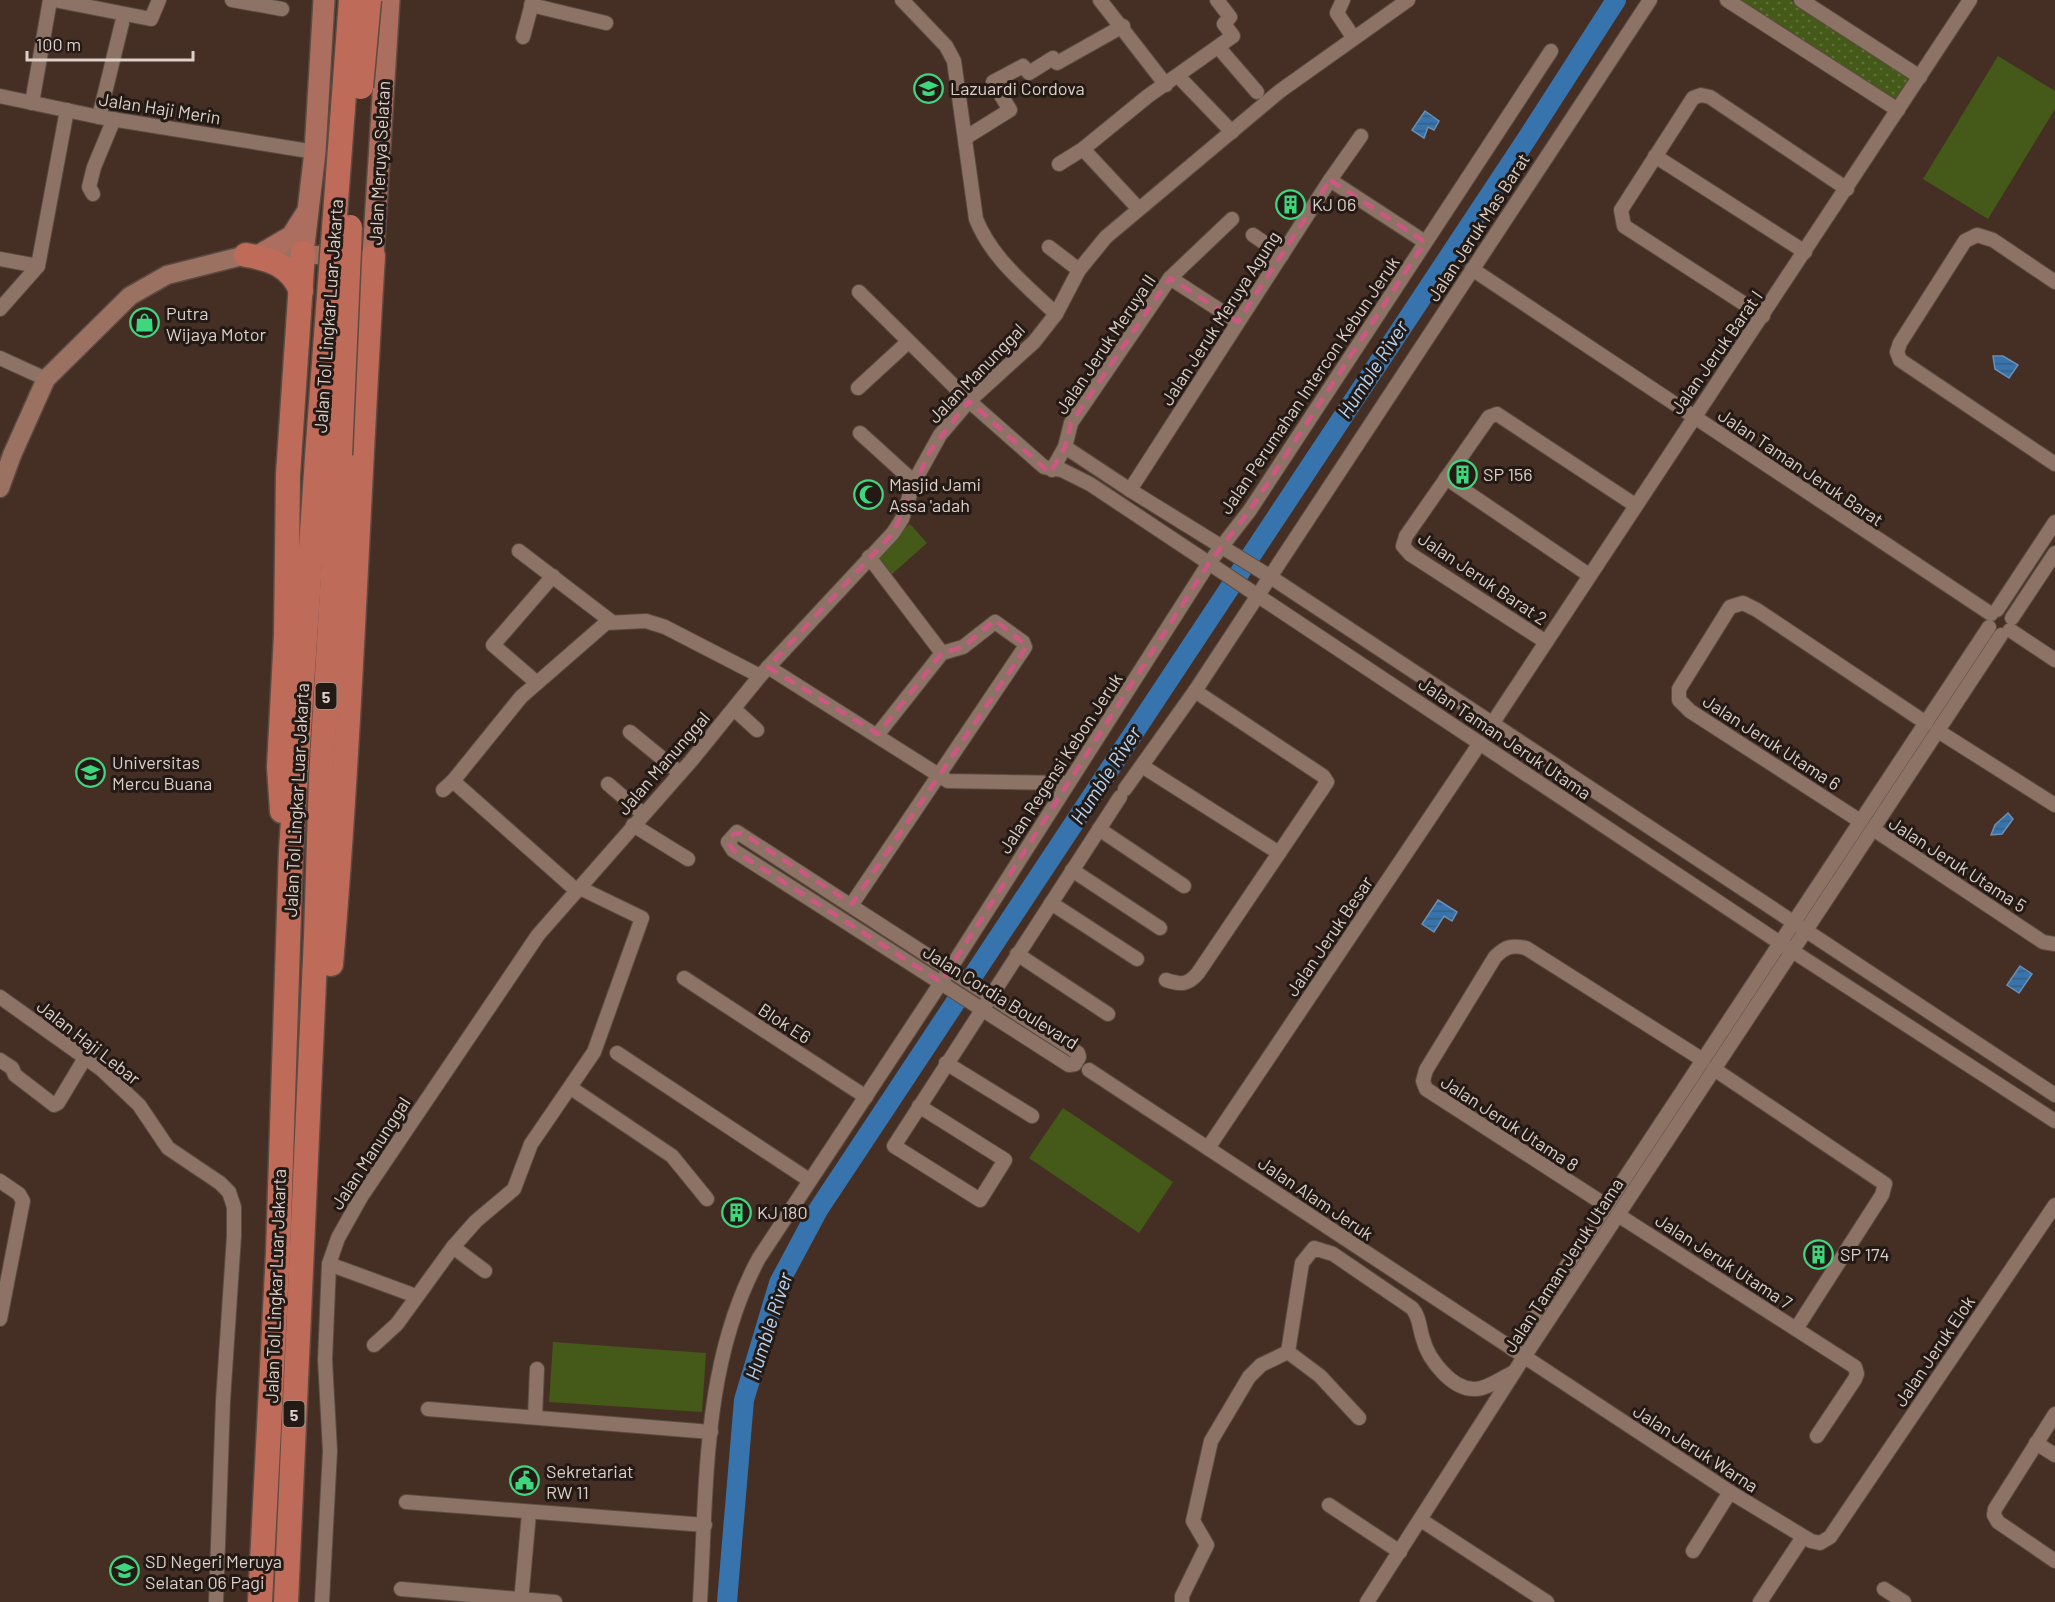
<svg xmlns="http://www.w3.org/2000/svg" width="2055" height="1602" viewBox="0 0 2055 1602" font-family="Barlow,sans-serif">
	<defs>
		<pattern id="park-dots" width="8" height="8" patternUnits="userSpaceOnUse" patternTransform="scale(1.5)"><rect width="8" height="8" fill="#455919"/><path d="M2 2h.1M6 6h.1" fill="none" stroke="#5f7039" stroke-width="1.8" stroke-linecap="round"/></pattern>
		<pattern id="water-rules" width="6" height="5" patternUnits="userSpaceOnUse" patternTransform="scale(1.5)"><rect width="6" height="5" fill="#3774ad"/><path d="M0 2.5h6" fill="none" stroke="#3c5e80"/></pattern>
	</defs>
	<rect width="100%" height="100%" fill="#452f24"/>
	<!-- grass -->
	<g fill="#455919">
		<path d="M 1998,56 L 2055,91 L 2055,109 L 1988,219 L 1923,179 Z"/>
		<path d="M 910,524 L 927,543 L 891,575 L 874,556 Z"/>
		<path d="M 1063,1108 L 1173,1182 L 1139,1233 L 1029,1158 Z"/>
		<path d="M 553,1342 L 706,1353 L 702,1412 L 549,1402 Z"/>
	</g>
	<!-- park -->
	<path fill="url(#park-dots)" d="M 1739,0 L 1791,0 L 1911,78 L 1896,100 Z"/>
	<!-- water -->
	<g fill="url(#water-rules)" stroke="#6990b5" stroke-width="1.5">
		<path d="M 1425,111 L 1439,121 L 1434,130 L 1428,127 L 1424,138 L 1412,130 Z"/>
		<path d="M 1993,356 L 2003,356 L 2018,365 L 2009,378 L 1995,369 Z"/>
		<path d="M 2008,813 L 2013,819 L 2002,834 L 1991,835 L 1995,825 Z"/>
		<path d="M 1438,900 L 1457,912 L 1452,921 L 1444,916 L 1434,932 L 1422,924 Z"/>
		<path d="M 2020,966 L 2032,974 L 2019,993 L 2007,985 Z"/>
	</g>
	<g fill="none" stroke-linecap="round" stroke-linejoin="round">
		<!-- river -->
		<path stroke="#3774ad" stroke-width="20" d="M 727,1602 L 744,1400 L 779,1283 L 818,1210 L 1528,137 L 1616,0"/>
		<defs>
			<g id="minor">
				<path d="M 54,0 L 151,19 L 159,0"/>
				<path d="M 232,0 L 282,9"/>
				<path d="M 902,0 L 946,46 L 954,61 L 976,219 C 992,259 1026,285 1056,314"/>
				<path d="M 1100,0 L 1166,85"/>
				<path d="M 1343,0 L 1337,13 L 1353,37"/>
				<path d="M 1727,0 L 1898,110"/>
				<path d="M 1801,0 L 1920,77"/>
				<path d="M 531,5 L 606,23"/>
				<path d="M 523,37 L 533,0"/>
				<path d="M 1219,48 L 1257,92"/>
				<path d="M 1178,76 L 1232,132"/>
				<path d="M 0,96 L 99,117 L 315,152"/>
				<path d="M 32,103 L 50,0"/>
				<path d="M 99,117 L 122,23"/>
				<path d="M 965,138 L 1010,110 L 993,82 L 1023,66 L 1029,73 L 1053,58 L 1057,63 L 1123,26"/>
				<path d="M 1083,149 L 1138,208"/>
				<path d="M 1655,156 L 1805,252"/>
				<path d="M 1059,164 L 1083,149 L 1148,96 L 1233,36 L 1224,24 L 1230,17 L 1217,0"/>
				<path d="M 1330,180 L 1425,242"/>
				<path d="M 93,194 L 89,187 L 94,167 L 114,119"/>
				<path d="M 1253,235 L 1282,255"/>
				<path d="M 1049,247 L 1079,270"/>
				<path d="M 0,259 L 38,266"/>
				<path d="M 1472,269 L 1991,614"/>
				<path d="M 1170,278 L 1238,322"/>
				<path d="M 2055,282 L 1993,240 L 1977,235 L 1965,241 L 1900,343 L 1897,352 L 1900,360 L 2055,464"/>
				<path d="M 859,292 L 969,401 L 1044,467 L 1062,470 L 1090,484 L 1780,943 L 2055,1121"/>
				<path d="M 0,309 L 38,266 L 67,110"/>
				<path d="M 1763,316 L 1624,226 L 1621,210 L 1693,98 L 1701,95 L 1710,97 L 1847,189"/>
				<path d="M 0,358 L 46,379"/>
				<path d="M 858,388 L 908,342"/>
				<path d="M 860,433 L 914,482"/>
				<path d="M 1065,447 L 1130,490 L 1269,576 L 2055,1095"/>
				<path d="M 1052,470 L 1065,447 L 1071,423 L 1170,278 L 1232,219"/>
				<path d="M 1446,478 L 1589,575"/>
				<path d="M 1130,490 L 1330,180 L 1361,136"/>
				<path d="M 519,551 L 612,622"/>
				<path d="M 869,557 L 942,653 L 878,734"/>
				<path d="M 1997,610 L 2055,522"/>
				<path d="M 2012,618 L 2055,553"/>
				<path d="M 2010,630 L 2055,660"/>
				<path d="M 1546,642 L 1410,554 L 1403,546 L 1406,536 L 1489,417 L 1497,414 L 1635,505"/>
				<path d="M 768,667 L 948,781 L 1068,783"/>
				<path d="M 536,682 L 493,645 L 553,576"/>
				<path d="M 734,709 L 757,730"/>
				<path d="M 1492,724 L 1970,0"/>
				<path d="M 1938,731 L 2055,805"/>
				<path d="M 630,732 L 680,773"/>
				<path d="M 1142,766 L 1279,853"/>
				<path d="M 453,781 L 577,891"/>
				<path d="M 608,784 L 643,814"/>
				<path d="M 1125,789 L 1195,691 L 1650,0"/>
				<path d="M 443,790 L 453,781 L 521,697 L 606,623 L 646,621 L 665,627 L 760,676"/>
				<path d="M 1860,821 L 1690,711 L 1679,700 L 1679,689 L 1730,607 L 1743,603 L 1757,610 L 1926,723"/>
				<path d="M 633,825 L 688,859"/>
				<path d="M 1099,829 L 1184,886"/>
				<path d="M 1873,829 L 2043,942 L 2055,944"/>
				<path d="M 737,832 L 1078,1053 L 1079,1057 L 1075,1064 L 1069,1065 L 733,850 L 728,842 Z"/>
				<path d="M 1072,870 L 1160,928"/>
				<path d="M 1051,903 L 1137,959"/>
				<path d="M 852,904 L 1025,647 L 1023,642 L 995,622 L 963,647 L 942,653"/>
				<path d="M 1017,954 L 1108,1014"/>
				<path d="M 684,978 L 866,1097"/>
				<path d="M 1166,980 C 1181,985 1188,985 1198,973 L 1327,782 L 1323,776 L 1195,691"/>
				<path d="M 0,997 L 101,1069 L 139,1105 L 168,1148 L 220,1183 L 229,1192 L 234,1207 L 234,1236 L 223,1401 L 216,1602"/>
				<path d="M 617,1053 L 809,1180"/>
				<path d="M 0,1060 L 12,1068 L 15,1075 L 54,1105 L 58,1103 L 85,1058"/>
				<path d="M 946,1063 L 1032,1116"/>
				<path d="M 1714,1069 L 1885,1184 L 1882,1195 L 1796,1329"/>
				<path d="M 1089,1070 L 1730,1492 L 1811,1541 L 1820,1543 L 1830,1537 L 2055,1205"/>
				<path d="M 571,1088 L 672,1156 L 707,1199"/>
				<path d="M 919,1106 L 1005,1160 L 980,1200 L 894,1146 L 1120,797"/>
				<path d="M 1208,1148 L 1480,743"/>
				<path d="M 0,1181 L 19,1194 L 23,1201 L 0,1319"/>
				<path d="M 1607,1206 L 1426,1089 L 1423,1081 L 1426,1070 L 1495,957 C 1506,946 1512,945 1526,948 L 1703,1060"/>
				<path d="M 1618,1215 L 1855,1367 L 1857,1374 L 1855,1379 L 1817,1436"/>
				<path d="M 453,1247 L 485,1271"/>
				<path d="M 329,1264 L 416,1296"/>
				<path d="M 374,1345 L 397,1324 L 453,1247 L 476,1221 L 514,1189 L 531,1144 L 594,1052 L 642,918 L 580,888"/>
				<path d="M 1512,1349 L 1989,627"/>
				<path d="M 1288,1352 L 1320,1376 L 1359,1418"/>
				<path d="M 428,1409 L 711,1432"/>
				<path d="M 2055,1414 L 1995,1509 L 1994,1515 L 1998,1522 L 2055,1561"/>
				<path d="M 535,1417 L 537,1369"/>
				<path d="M 2036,1443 L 2055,1455"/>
				<path d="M 406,1502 L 705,1525"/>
				<path d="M 1329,1505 L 1400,1552"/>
				<path d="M 1421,1520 L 1547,1602"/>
				<path d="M 1693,1551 L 1730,1492"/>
				<path d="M 401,1589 L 555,1602"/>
				<path d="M 1884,1589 L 1904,1602"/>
				<path d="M 322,1602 L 330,1451 L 325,1360 L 329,1264 L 338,1238 L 361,1197 L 538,935 L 691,761 L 760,676 L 893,533 L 902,519 L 914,482 L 940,435 L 969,401 L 1034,342 L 1056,314 L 1079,270 L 1106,237 L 1280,91 L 1408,0"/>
				<path d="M 521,1602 L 529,1513"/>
				<path d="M 700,1602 C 707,1486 702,1363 759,1258 L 950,969 L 1209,563 L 1250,510 L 1551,51"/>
				<path d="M 1182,1602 L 1182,1596 L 1207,1545 L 1193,1521 L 1211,1441 L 1249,1377 L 1261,1365 L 1288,1352 L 1302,1263 L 1314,1248 L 1333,1254 L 1412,1308 C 1420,1317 1419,1328 1423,1339 C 1428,1359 1452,1390 1475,1389 C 1488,1389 1503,1377 1514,1372"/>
				<path d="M 1367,1602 L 1524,1357 L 2001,635"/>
				<path d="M 1760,1602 L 1803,1537"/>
			</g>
			<path id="secondary" d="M 0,488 L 12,455 L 46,379 L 130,296 L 167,275 L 246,255 L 345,255"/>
			<g id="primary">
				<path d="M 263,253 L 292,236 L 306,214"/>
				<path d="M 303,253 L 315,152 L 324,0"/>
				<path d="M 373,256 L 389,0"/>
			</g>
			<g id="motorway">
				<path d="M 246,255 C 271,259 291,266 301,291"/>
				<path d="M 282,811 L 279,767 L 286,635 L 288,475 L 303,253"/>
				<path d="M 331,964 C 351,728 358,492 373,256"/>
				<path d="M 260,1602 L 278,1252 L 291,851 L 317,457"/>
				<path d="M 286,1602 L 316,937 L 321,778 L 340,455"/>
			</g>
		</defs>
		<!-- minor casing -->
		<use href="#minor" stroke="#5c4b41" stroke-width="16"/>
		<!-- secondary casing -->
		<use href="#secondary" stroke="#5c4b41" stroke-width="21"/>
		<!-- primary casing -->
		<use href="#primary" stroke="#5c4b41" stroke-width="24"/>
		<!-- motorway casing -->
		<use href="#motorway" stroke="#5c4b41" stroke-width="27"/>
		<!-- minor -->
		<use href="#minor" stroke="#8c7366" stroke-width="14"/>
		<!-- secondary -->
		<use href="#secondary" stroke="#9b7162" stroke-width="18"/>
		<!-- primary -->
		<use href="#primary" stroke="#ab6e5f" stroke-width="21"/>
		<!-- motorway -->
		<use href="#motorway" stroke="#bf6b5a" stroke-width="24"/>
		<defs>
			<g id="motorway-bridge">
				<path d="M 361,87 L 369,0"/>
				<path d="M 340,455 L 350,227"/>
				<path d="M 317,457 L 351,0"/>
			</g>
		</defs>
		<!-- motorway-bridge casing -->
		<use href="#motorway-bridge" stroke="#5c4b41" stroke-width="27" stroke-linecap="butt"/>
		<!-- motorway-bridge -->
		<use href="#motorway-bridge" stroke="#bf6b5a" stroke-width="24"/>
	</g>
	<!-- marked area -->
	<path fill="none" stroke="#cc5882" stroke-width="4.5" stroke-dasharray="12 8" stroke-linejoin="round" d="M 1330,180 L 1425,242 L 1250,510 L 1209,563 L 941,982 L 733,850 L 728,842 L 734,834 L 742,833 L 852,904 L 1027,646 L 995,620 L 963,647 L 942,653 L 878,734 L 768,667 L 893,533 L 930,451 L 969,401 L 1050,473 L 1065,447 L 1071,423 L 1170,278 L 1238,322 Z"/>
	<!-- icons -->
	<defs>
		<symbol id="school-ring" viewBox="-11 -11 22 22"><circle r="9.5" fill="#241a15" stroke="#3ed77d" stroke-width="1.5"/><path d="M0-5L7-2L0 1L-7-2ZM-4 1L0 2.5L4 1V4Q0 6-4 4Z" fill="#3ed77d"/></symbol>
		<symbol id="building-ring" viewBox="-11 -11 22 22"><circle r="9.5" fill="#241a15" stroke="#3ed77d" stroke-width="1.5"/><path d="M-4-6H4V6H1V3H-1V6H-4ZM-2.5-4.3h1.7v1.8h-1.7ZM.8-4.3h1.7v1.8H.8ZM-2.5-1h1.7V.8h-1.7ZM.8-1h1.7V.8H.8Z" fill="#3ed77d"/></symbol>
		<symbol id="shop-ring" viewBox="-11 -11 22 22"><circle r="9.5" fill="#241a15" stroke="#3ed77d" stroke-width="1.5"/><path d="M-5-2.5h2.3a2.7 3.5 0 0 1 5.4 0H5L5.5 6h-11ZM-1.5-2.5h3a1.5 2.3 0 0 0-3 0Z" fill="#3ed77d"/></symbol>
		<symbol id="mosque-ring" viewBox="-11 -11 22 22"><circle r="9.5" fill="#241a15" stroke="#3ed77d" stroke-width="1.5"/><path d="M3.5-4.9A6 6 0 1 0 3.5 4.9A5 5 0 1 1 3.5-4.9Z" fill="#3ed77d"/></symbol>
		<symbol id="university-ring" viewBox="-11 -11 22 22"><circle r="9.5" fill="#241a15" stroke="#3ed77d" stroke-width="1.5"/><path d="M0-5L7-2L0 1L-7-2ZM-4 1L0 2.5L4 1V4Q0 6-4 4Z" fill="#3ed77d"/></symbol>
		<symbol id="civic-ring" viewBox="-11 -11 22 22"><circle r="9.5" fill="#241a15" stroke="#3ed77d" stroke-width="1.5"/><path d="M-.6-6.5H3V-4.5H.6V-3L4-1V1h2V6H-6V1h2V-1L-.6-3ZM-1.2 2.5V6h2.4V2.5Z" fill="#3ed77d"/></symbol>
	</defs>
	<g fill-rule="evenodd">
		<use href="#school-ring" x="912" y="72" width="33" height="33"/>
		<use href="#building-ring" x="1274" y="188" width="33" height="33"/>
		<use href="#shop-ring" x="128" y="306" width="33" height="33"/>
		<use href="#building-ring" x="1446" y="458" width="33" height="33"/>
		<use href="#mosque-ring" x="852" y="478" width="33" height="33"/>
		<use href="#university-ring" x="74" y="756" width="33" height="33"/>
		<use href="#building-ring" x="720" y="1196" width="33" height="33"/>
		<use href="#building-ring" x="1802" y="1238" width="33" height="33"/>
		<use href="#civic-ring" x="508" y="1464" width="33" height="33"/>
		<use href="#school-ring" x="108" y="1554" width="33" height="33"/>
	</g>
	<g text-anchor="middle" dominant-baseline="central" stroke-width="6" stroke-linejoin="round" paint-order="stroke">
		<!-- shield labels -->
		<g fill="#241a15" stroke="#a69993" stroke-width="1.5">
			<rect x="315.5" y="683" width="21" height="26" rx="4.5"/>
			<rect x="283.5" y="1401" width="21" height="26" rx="4.5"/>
		</g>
		<g font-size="16" font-weight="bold" fill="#ded0c9">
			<text x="326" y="696">5</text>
			<text x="294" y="1414">5</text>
		</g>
		<!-- poi labels -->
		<g font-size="18" fill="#ded0c9" stroke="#241a15" text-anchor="start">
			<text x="950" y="88">Lazuardi Cordova</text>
			<text x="1312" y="204">KJ 06</text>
			<text x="166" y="313">Putra<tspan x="166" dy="21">Wijaya Motor</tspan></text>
			<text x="1483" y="474">SP 156</text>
			<text x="889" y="484">Masjid Jami<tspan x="889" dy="21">Assa 'adah</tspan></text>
			<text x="112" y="762">Universitas<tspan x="112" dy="21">Mercu Buana</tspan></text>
			<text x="757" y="1212">KJ 180</text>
			<text x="1840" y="1254">SP 174</text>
			<text x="546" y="1471">Sekretariat<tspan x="546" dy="21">RW 11</tspan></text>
			<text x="145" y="1561">SD Negeri Meruya<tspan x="145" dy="21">Selatan 06 Pagi</tspan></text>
		</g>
		<!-- street labels -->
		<g font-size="18" fill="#ded0c9" stroke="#241a15">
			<text transform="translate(160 108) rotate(9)">Jalan Haji Merin</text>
			<text transform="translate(379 163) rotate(-87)">Jalan Meruya Selatan</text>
			<text transform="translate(1478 227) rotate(-57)">Jalan Jeruk Mas Barat</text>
			<text transform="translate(328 316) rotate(-86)">Jalan Tol Lingkar Luar Jakarta</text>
			<text transform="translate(1220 318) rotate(-57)">Jalan Jeruk Meruya Agung</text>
			<text transform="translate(1105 344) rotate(-56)">Jalan Jeruk Meruya II</text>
			<text transform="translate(1716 352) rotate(-55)">Jalan Jeruk Barat I</text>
			<text transform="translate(976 373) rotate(-46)">Jalan Manunggal</text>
			<text transform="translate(1309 385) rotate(-56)">Jalan Perumahan Intercon Kebun Jeruk</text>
			<text transform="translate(1801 467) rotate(34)">Jalan Taman Jeruk Barat</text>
			<text transform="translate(1483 578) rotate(34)">Jalan Jeruk Barat 2</text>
			<text transform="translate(1505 738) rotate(34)">Jalan Taman Jeruk Utama</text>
			<text transform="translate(1772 742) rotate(33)">Jalan Jeruk Utama 6</text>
			<text transform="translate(663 763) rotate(-49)">Jalan Manunggal</text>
			<text transform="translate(1060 763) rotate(-57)">Jalan Regensi Kebon Jeruk</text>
			<text transform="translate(296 800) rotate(-87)">Jalan Tol Lingkar Luar Jakarta</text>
			<text transform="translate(1958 864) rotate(33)">Jalan Jeruk Utama 5</text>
			<text transform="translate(1329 936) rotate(-56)">Jalan Jeruk Besar</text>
			<text transform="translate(1001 997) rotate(32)">Jalan Cordia Boulevard</text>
			<text transform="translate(785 1023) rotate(33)">Blok E6</text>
			<text transform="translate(89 1042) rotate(38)">Jalan Haji Lebar</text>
			<text transform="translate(1510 1123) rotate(33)">Jalan Jeruk Utama 8</text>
			<text transform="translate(370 1153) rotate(-57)">Jalan Manunggal</text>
			<text transform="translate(1316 1198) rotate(34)">Jalan Alam Jeruk</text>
			<text transform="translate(1724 1261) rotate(33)">Jalan Jeruk Utama 7</text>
			<text transform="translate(1563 1265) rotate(-57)">Jalan Taman Jeruk Utama</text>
			<text transform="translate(275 1286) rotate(-88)">Jalan Tol Lingkar Luar Jakarta</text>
			<text transform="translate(1934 1351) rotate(-56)">Jalan Jeruk Elok</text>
			<text transform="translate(1696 1448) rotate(33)">Jalan Jeruk Warna</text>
		</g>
		<!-- water labels -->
		<g font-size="20" font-style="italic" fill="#b6d5f5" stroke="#241a15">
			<text transform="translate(1372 369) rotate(-57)">Humble River</text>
			<text transform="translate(1105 775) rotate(-57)">Humble River</text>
			<text transform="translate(768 1326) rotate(-72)">Humble River</text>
		</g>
	</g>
	<!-- scale -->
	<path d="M27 51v9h166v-9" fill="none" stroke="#ded0c9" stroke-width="3"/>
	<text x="36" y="51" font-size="18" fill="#ded0c9" stroke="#241a15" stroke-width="4.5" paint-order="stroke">100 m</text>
</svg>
